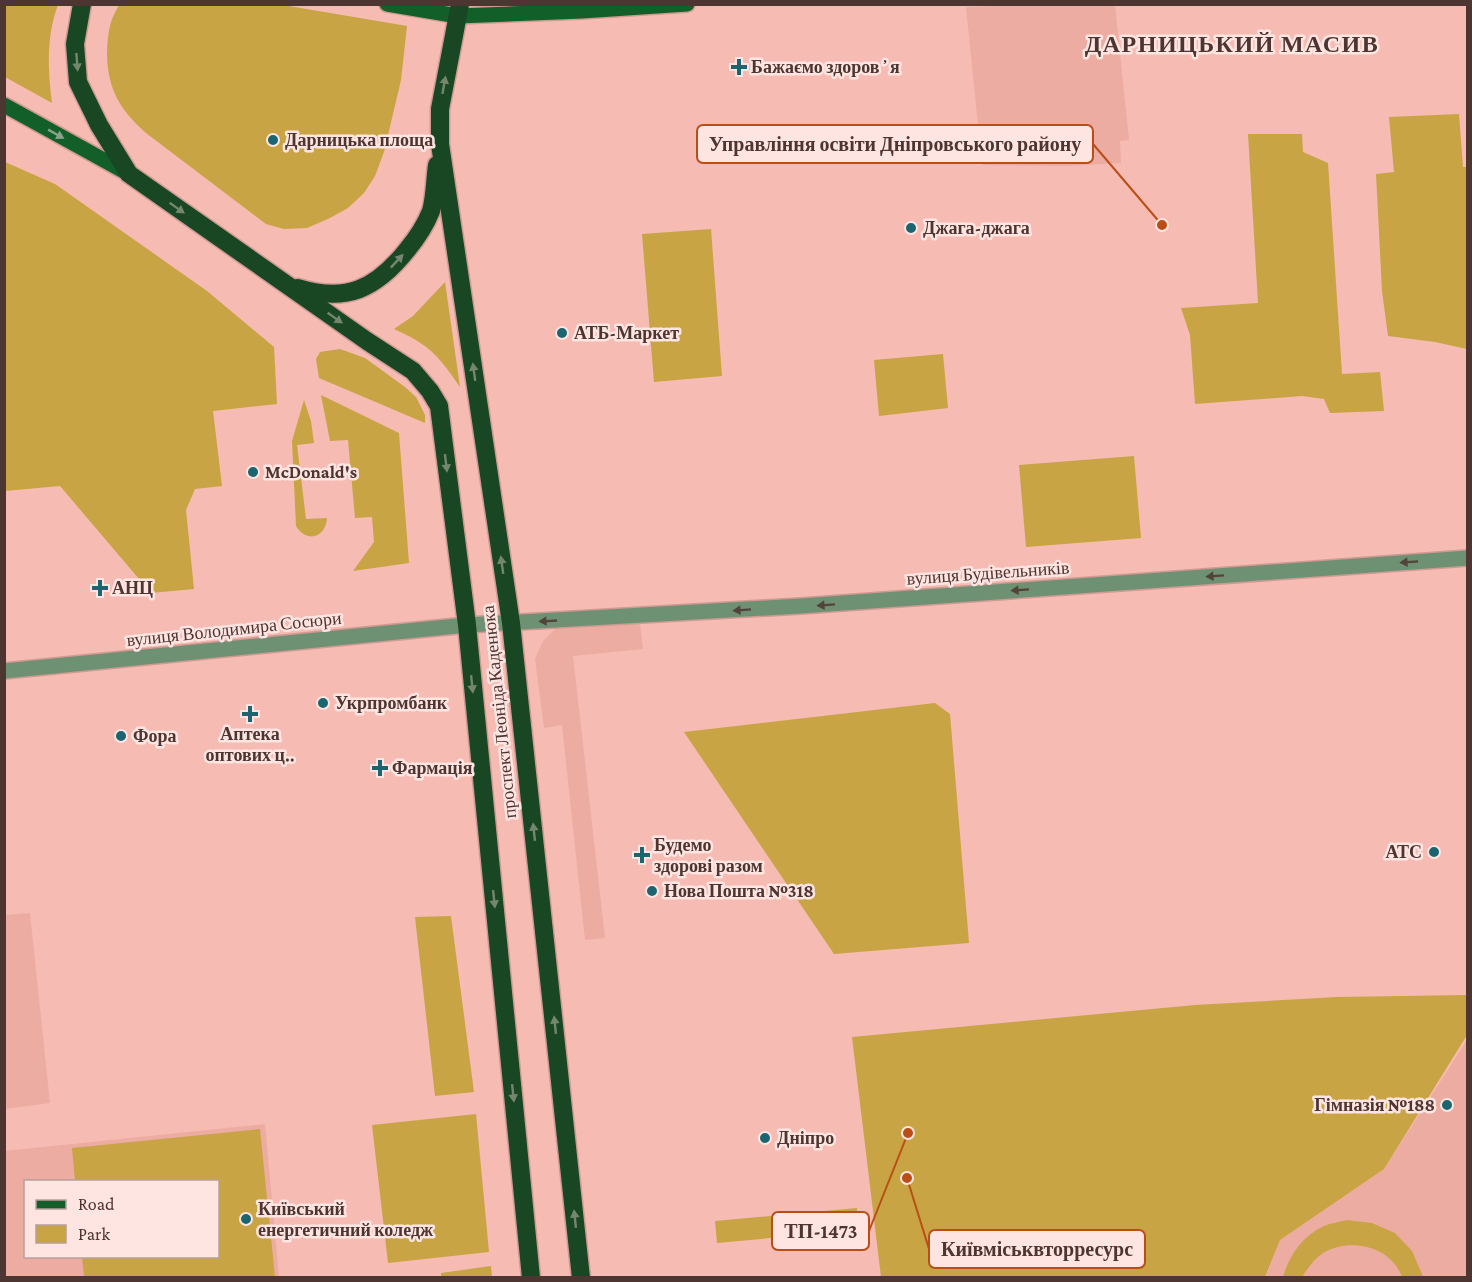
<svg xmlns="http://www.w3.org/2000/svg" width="1472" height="1282" viewBox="0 0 1472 1282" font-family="'Crimson Pro',serif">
	<rect width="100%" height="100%" fill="#f6bbb2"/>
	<!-- built -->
	<g fill="#edaca2" fill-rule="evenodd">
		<path d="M 1013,5 L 1115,5 L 1129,140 L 1120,141 L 1121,163 L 1066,166 L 982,165 L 966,7 Z"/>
		<path d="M 640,623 L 643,649 L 573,656 L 605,938 L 585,940 L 562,725 L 544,728 L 535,659 L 543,641 L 555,629 Z"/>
		<path d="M 30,913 L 50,1103 L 5,1109 L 5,915 Z"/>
		<path d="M 1467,1040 L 1467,1277 L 1265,1278 L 1280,1240 L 1384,1169 Z"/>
		<path d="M 265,1124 L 279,1277 L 5,1277 L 4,1151 ZM 26,1182 L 218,1182 L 218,1256 L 26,1256 Z"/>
	</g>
	<!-- green -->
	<g fill="#c8a444">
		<path d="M 4,5 L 58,5 C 46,36 48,70 52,103 L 5,77 Z"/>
		<path d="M 119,5 L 283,5 L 407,26 L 401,80 L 384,152 L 375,176 L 364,193 L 348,208 L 330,218 L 307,228 L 284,229 L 266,224 L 146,133 C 120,110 108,90 107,55 C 107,44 108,32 111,22 C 113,16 116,10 119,5 Z"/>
		<path d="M 1459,114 L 1463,167 L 1468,167 L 1467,349 L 1435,342 L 1388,336 L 1382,291 L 1376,174 L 1394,172 L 1389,117 Z"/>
		<path d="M 1248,134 L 1302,134 L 1303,152 L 1328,163 L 1342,374 L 1380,372 L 1384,411 L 1330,413 L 1324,399 L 1302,396 L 1195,404 L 1190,335 L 1181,308 L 1258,303 Z"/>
		<path d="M 5,162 L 55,184 L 207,291 L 274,347 L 277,404 L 213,411 L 222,486 L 195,489 L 186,510 L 194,589 L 151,593 L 60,486 L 5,491 Z"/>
		<path d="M 711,229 L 722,376 L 654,382 L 642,234 Z"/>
		<path d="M 445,282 L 460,387 C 448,370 437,353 419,342 C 412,337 402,333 394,329 L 413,316 Z"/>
		<path d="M 340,349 L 365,358 L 405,387 L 416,397 L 425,415 L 425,423 L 319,378 L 316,359 L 320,352 Z"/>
		<path d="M 943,354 L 948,408 L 879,416 L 874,360 Z"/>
		<path d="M 321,395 L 399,433 L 409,563 L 353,571 L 374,542 L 372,517 L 355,518 L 348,440 L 330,441 Z"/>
		<path d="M 304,400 L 311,421 L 314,443 L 297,445 L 306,519 L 327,518 C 326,537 307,544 296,526 L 292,441 Z"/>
		<path d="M 1134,456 L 1141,538 L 1026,547 L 1019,465 Z"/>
		<path d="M 935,703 L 950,714 L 969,943 L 834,954 L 684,732 Z"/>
		<path d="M 451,916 L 474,1092 L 435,1096 L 415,917 Z"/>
		<path d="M 1467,995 L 1467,1035 L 1384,1169 L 1280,1240 L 1265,1277 L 881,1277 L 852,1037 L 1195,1005 L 1337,997 Z"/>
		<path d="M 476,1114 L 489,1252 L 388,1263 L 372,1125 Z"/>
		<path d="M 260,1129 L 275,1277 L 84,1277 L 82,1257 L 218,1256 L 218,1182 L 75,1181 L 72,1148 Z"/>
		<path d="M 857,1208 L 858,1230 L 717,1243 L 715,1221 Z"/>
		<path d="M 1347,1220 L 1372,1223 L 1395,1233 L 1412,1251 L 1422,1274 L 1423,1277 L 1402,1277 C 1391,1246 1350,1237 1323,1253 C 1314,1259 1308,1268 1302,1277 L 1283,1277 C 1289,1256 1302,1236 1324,1226 C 1331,1223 1340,1222 1347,1220 Z"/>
		<path d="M 491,1266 L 492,1277 L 441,1277 L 441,1273 Z"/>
	</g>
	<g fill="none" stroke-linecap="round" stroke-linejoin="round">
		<defs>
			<path id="minor" d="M 4,671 L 467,625 L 801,606 L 1468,558"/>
			<g id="major">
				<path d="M 387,4 L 458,16 L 582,11 L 687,4"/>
				<path d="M 4,105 L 129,174"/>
			</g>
			<g id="highway">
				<path d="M 82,4 L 75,44 L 78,82 L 99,125 L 129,174 L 367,341 L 413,371 L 430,391 L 439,406 L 467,625 L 531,1278"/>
				<path d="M 460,4 L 440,109 L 440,144 L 511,623 L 581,1278"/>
				<path d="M 298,288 C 346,303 376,289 407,250 C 417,238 425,226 431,211 C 435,197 435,179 437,165"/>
			</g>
		</defs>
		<!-- minor casing -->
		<use href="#minor" stroke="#cd9b93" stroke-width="18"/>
		<!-- major casing -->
		<use href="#major" stroke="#cd9b93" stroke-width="18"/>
		<!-- highway casing -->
		<use href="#highway" stroke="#cd9b93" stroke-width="21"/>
		<!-- minor -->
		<use href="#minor" stroke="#6f9173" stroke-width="15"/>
		<!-- major -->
		<use href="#major" stroke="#135f29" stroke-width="15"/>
		<!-- highway -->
		<use href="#highway" stroke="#194723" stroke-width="18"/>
	</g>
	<!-- one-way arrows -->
	<defs><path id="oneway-solid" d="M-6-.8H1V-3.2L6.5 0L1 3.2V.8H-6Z" transform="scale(1.5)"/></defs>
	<g fill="#75866f">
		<use href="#oneway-solid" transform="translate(77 62) rotate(86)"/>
		<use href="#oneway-solid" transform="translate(444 85) rotate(-80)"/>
		<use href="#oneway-solid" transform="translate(177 208) rotate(35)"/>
		<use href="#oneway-solid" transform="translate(397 261) rotate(-47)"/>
		<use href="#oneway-solid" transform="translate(335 318) rotate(35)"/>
		<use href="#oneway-solid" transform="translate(474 372) rotate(-98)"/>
		<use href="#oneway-solid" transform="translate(446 463) rotate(83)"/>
		<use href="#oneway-solid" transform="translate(502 565) rotate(-98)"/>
		<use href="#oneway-solid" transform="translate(472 684) rotate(84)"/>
		<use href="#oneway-solid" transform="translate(534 832) rotate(-96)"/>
		<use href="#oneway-solid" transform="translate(494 899) rotate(84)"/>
		<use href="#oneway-solid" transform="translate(555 1025) rotate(-96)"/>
		<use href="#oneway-solid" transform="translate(513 1093) rotate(84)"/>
		<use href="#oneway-solid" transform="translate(575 1219) rotate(-96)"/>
	</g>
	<use fill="#88a286" href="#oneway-solid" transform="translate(56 134) rotate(29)"/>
	<g fill="#52433b">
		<use href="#oneway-solid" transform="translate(1409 562) rotate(176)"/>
		<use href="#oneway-solid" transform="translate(1215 576) rotate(176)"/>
		<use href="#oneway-solid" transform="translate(1020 590) rotate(176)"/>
		<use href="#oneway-solid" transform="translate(826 605) rotate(176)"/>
		<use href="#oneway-solid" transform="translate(742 610) rotate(176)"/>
		<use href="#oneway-solid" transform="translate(548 621) rotate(177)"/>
	</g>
	<!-- markers -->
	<g fill="#1a6570" stroke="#fee5e2" stroke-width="2">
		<path d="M736 58h6v6h6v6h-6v6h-6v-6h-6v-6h6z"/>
		<circle cx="273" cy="140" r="6"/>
		<circle cx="911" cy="228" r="6"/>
		<circle cx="562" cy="333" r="6"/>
		<circle cx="253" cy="472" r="6"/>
		<path d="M97 579h6v6h6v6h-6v6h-6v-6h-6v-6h6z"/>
		<circle cx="323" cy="703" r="6"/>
		<path d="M247 705h6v6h6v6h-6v6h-6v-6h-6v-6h6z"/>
		<circle cx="121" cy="736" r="6"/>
		<path d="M377 759h6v6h6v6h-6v6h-6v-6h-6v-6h6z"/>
		<circle cx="1434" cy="852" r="6"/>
		<path d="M639 846h6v6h6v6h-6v6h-6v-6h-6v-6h6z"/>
		<circle cx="652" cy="891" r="6"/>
		<circle cx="1447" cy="1105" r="6"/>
		<circle cx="765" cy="1138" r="6"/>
		<circle cx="246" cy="1219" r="6"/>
	</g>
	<g text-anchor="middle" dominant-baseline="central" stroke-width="5" stroke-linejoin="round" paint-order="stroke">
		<!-- poi labels -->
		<g font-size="18" font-weight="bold" fill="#4d3531" stroke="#fee5e2" text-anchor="start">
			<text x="751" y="67">Бажаємо здоровʼя</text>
			<text x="285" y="140">Дарницька площа</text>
			<text x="923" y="228">Джага-джага</text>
			<text x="574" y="333">АТБ-Маркет</text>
			<text x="265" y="472">McDonald's</text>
			<text x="112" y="588">АНЦ</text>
			<text x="335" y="703">Укрпромбанк</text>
			<text x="250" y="734" text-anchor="middle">Аптека<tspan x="250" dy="21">оптових ц‥</tspan></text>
			<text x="133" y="736">Фора</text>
			<text x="392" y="768">Фармація</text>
			<text x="654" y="845">Будемо<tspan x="654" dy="21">здорові разом</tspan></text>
			<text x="1422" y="852" text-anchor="end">АТС</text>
			<text x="664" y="891">Нова Пошта №318</text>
			<text x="1435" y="1105" text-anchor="end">Гімназія №188</text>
			<text x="777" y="1138">Дніпро</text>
			<text x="258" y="1209">Київський<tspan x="258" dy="21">енергетичний коледж</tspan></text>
		</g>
		<!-- street labels -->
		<g font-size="18" fill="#4d3531" stroke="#fee5e2">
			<text transform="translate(988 573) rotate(-4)">вулиця Будівельників</text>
			<text transform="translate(234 629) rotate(-6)">вулиця Володимира Сосюри</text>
			<text transform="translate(499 712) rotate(-96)">проспект Леоніда Каденюка</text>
		</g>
		<!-- district labels -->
		<g font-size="24" font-weight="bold" letter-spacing="1.5" fill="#4d3531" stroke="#fee5e2">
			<text x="1232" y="43">ДАРНИЦЬКИЙ МАСИВ</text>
		</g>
	</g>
	<!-- callouts -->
	<path fill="none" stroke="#ba4e17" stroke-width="2" d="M1162 225L1093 144M908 1133L869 1231M907 1178L929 1249"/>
	<g fill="#ba4e17" stroke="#fee5e2" stroke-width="2">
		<circle cx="1162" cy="225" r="6"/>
		<circle cx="908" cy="1133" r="6"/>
		<circle cx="907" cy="1178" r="6"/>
	</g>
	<g fill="#fee5e2" stroke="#ba4e17" stroke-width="2">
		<rect x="697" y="125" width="396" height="38" rx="6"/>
		<rect x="772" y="1212" width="97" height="38" rx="6"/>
		<rect x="929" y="1230" width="216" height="38" rx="6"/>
	</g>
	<g font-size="20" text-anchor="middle" font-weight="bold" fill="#4d3531">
		<text x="895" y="151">Управління освіти Дніпровського району</text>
		<text x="821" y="1238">ТП-1473</text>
		<text x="1037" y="1256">Київміськвторресурс</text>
	</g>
	<!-- border -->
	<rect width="1472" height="1282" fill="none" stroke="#4d3531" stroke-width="12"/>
	<!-- legend -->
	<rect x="24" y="1180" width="195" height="78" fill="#fee5e2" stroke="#b79f9b" stroke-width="1.5"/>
	<rect x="36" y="1200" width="30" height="9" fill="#135f29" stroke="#b79f9b" stroke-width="1.5"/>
	<text x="78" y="1210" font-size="18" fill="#4d3531">Road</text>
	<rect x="36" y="1225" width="30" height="18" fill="#c8a444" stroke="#b79f9b" stroke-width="1.5"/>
	<text x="78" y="1240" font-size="18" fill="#4d3531">Park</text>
</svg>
